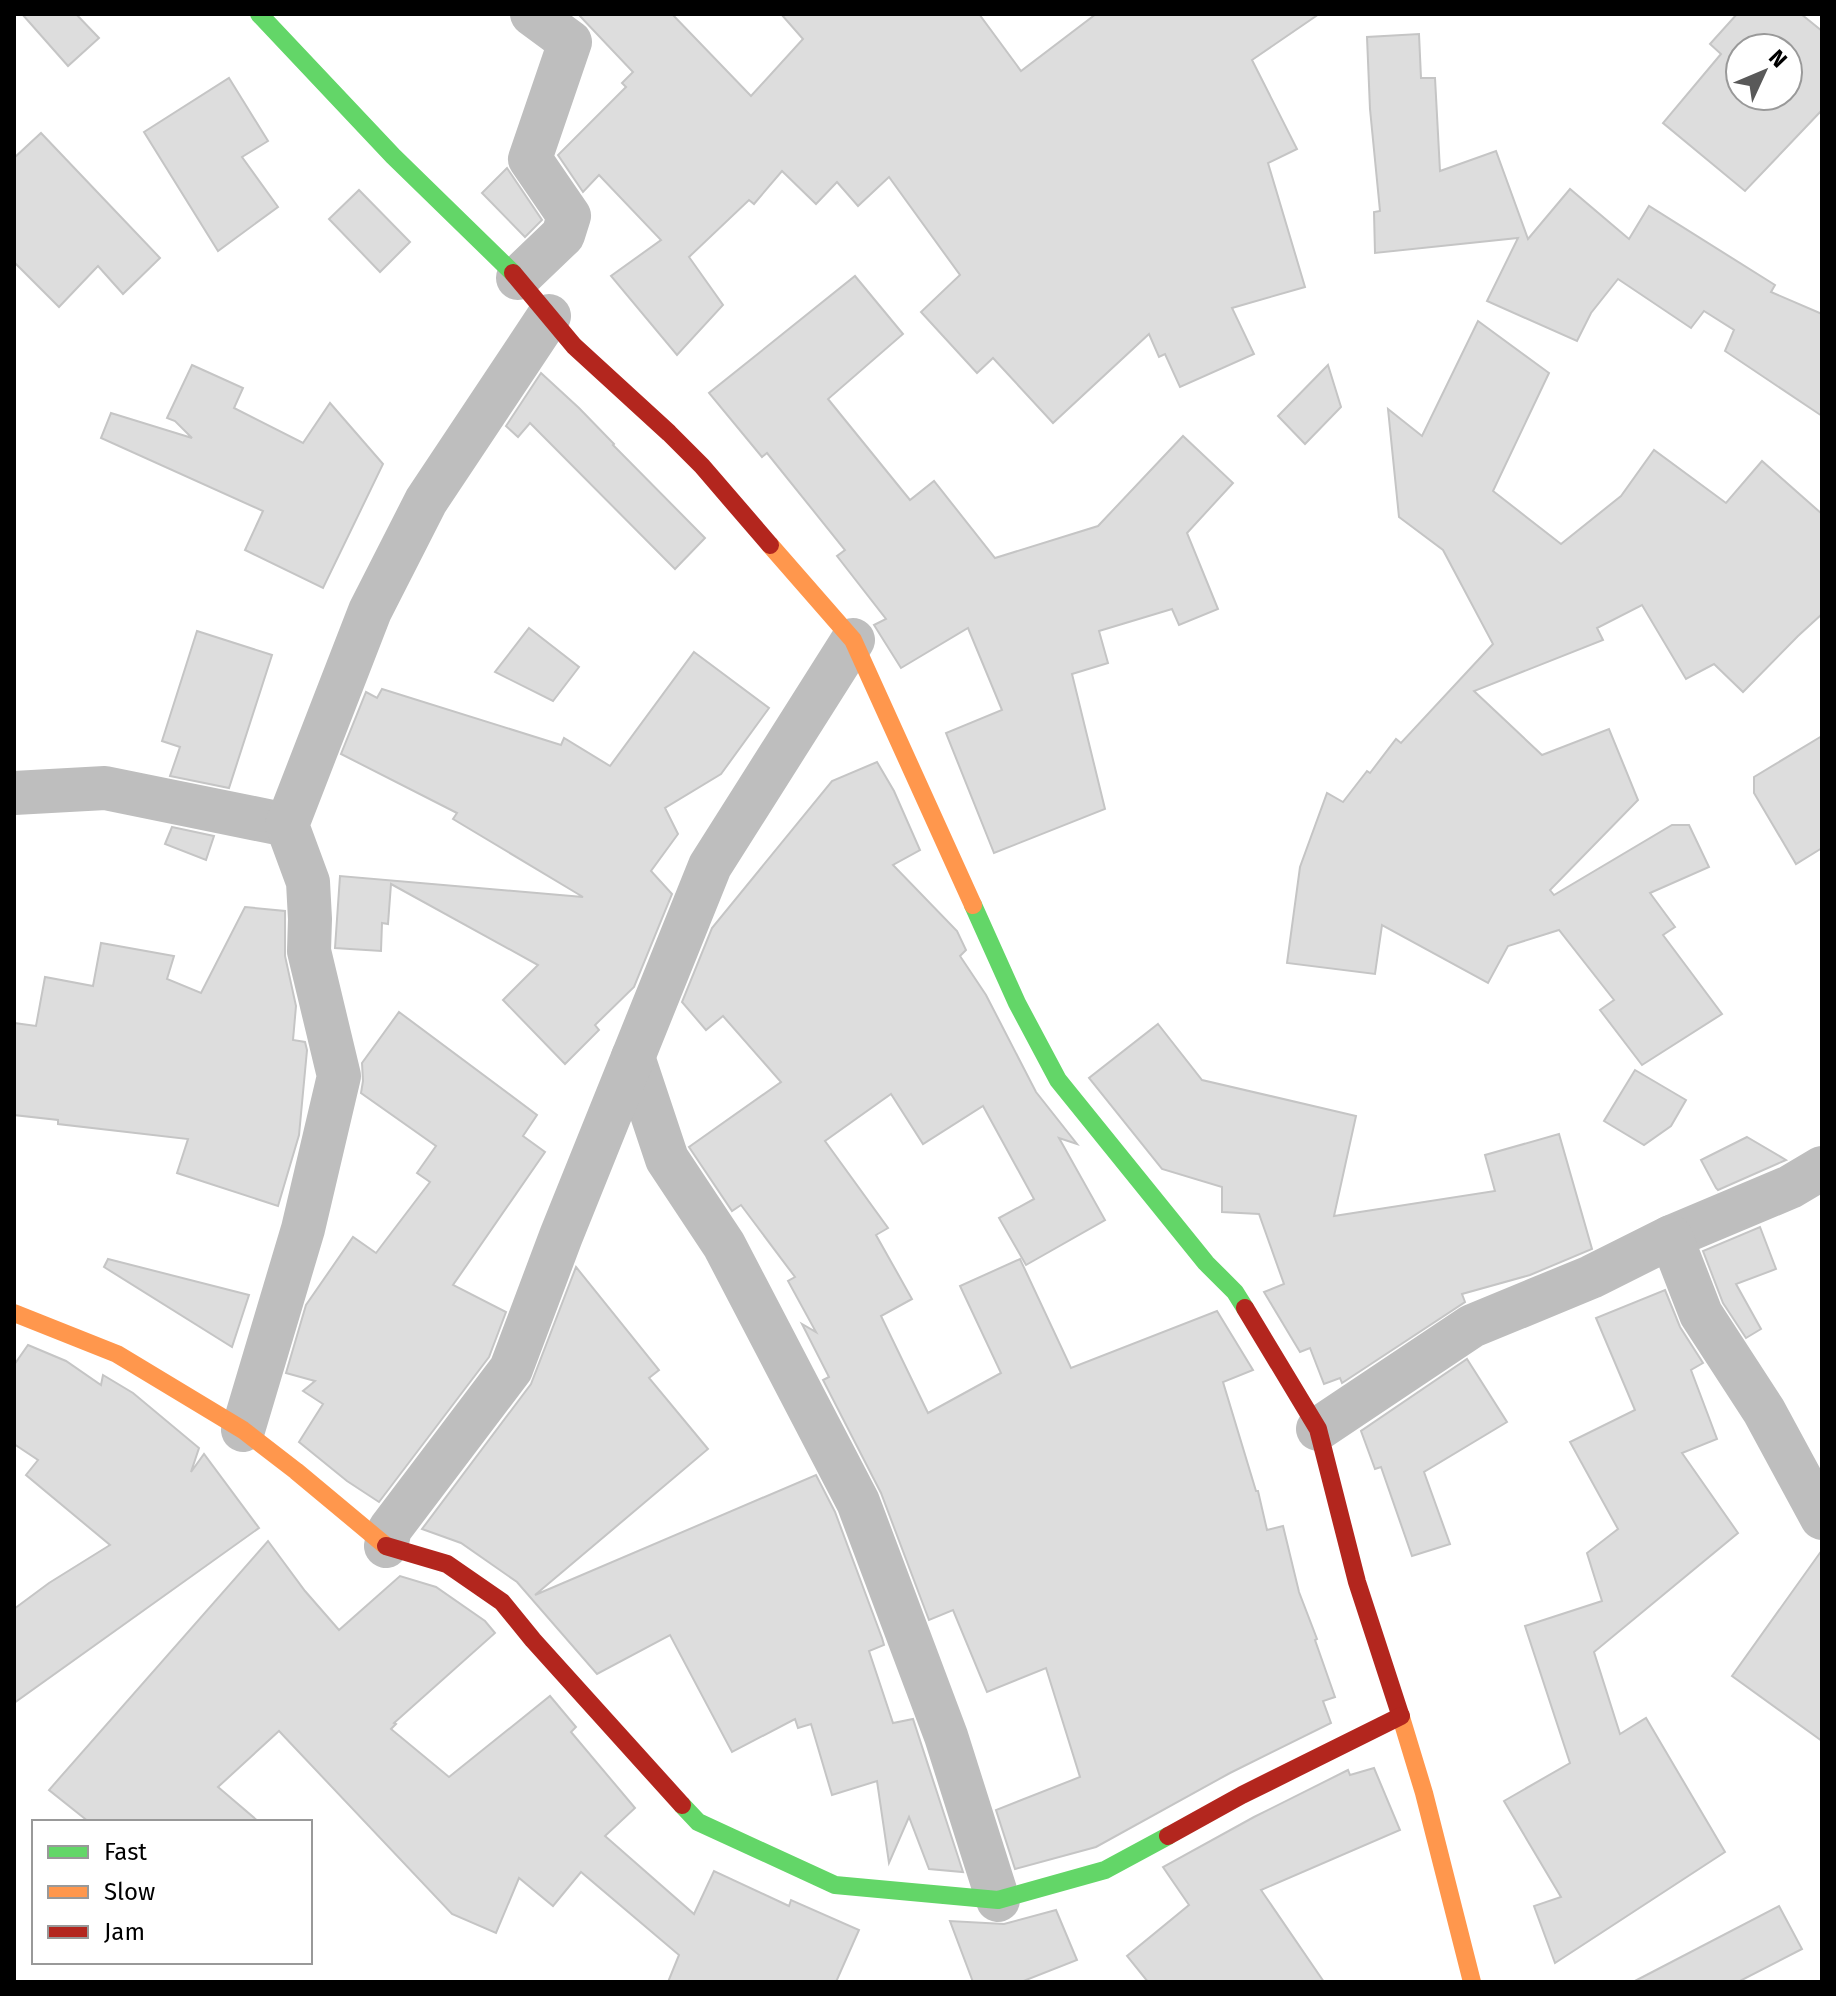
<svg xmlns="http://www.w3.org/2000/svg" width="1836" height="1996" viewBox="0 0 1836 1996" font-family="'Fira Sans',sans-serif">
	<rect width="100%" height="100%" fill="#fff"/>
	<!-- building -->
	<g fill="#ddd" stroke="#c5c5c5" stroke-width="2" fill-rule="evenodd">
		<path d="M 22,14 L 76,14 L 99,38 L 68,66 Z"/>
		<path d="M 578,14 L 672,14 L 751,96 L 803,39 L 781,14 L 979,14 L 1021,71 L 1096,14 L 1319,14 L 1252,60 L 1297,149 L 1268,163 L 1305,287 L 1232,308 L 1254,354 L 1180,387 L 1165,354 L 1159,357 L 1149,334 L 1053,423 L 993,358 L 977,373 L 921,312 L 960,275 L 889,177 L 858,206 L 837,182 L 816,204 L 782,171 L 754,204 L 749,200 L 689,257 L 723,305 L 677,355 L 611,276 L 661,240 L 599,175 L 583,192 L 558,155 L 626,87 L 622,83 L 633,72 Z"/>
		<path d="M 1737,14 L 1801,14 L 1822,31 L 1822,110 L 1745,191 L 1663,123 L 1721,54 L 1710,44 ZM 1740,48 L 1788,48 L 1788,96 L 1740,96 Z"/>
		<path d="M 1419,34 L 1421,78 L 1435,78 L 1440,171 L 1496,151 L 1528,239 L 1570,189 L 1629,239 L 1649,206 L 1775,285 L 1771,292 L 1822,314 L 1822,416 L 1725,351 L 1734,330 L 1704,311 L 1691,328 L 1618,279 L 1591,313 L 1577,341 L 1487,301 L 1518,238 L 1375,253 L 1374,212 L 1380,211 L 1370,109 L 1367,37 Z"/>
		<path d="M 229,78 L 268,141 L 242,157 L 278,207 L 218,251 L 144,132 Z"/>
		<path d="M 41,133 L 160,258 L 123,294 L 98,266 L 59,307 L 14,262 L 14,158 Z"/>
		<path d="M 507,168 L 542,220 L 525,237 L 482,193 Z"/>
		<path d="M 359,190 L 410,242 L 380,272 L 329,219 Z"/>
		<path d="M 855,276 L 903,334 L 828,399 L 910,500 L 934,481 L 995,558 L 1098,526 L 1183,436 L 1233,483 L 1187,533 L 1218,609 L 1179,625 L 1172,609 L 1099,631 L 1108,663 L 1072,674 L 1105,809 L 994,853 L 946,733 L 1002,710 L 968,628 L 901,668 L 874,625 L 886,619 L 837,556 L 845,550 L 767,453 L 762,457 L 709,393 Z"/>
		<path d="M 1478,321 L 1549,373 L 1493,491 L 1561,544 L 1621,496 L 1654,450 L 1726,503 L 1762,461 L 1822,514 L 1822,614 L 1798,636 L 1743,692 L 1714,664 L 1686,679 L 1642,605 L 1597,628 L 1603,640 L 1474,691 L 1542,755 L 1609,729 L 1638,800 L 1550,890 L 1554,895 L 1672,825 L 1689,825 L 1709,867 L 1650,893 L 1675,927 L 1663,935 L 1722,1014 L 1642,1065 L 1600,1010 L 1614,1000 L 1559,930 L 1508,946 L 1488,983 L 1382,925 L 1375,974 L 1287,963 L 1300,867 L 1327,793 L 1343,802 L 1367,771 L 1370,773 L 1396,739 L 1401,743 L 1493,644 L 1443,550 L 1399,517 L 1388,409 L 1422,436 Z"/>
		<path d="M 192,365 L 243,388 L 234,408 L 303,443 L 330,403 L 383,464 L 323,588 L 245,550 L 263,511 L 101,438 L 111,413 L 192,438 L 175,421 L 167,418 Z"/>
		<path d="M 1328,365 L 1341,407 L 1305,444 L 1278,416 Z"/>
		<path d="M 541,373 L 579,408 L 614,444 L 613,445 L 705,538 L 675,569 L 530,423 L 518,437 L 506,426 Z"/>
		<path d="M 529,628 L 579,667 L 553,701 L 495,672 Z"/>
		<path d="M 197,631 L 272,655 L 229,788 L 170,776 L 180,747 L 162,741 Z"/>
		<path d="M 694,652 L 769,708 L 721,774 L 665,808 L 678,834 L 651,871 L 672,894 L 634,987 L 595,1025 L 599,1030 L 565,1064 L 503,1000 L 538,965 L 391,884 L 388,924 L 382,923 L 381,951 L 335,948 L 340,876 L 583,897 L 453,819 L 457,813 L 341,754 L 366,692 L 377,698 L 382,689 L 561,745 L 564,738 L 610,766 Z"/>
		<path d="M 1822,736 L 1822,848 L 1796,864 L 1754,793 L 1754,777 Z"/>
		<path d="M 877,762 L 894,791 L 920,850 L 893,865 L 957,931 L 966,950 L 960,956 L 986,995 L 1036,1092 L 1077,1144 L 1059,1138 L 1105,1220 L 1026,1265 L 999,1218 L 1034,1199 L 983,1106 L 923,1144 L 891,1094 L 825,1141 L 888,1228 L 876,1235 L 912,1299 L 881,1316 L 928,1413 L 1001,1373 L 960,1286 L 1020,1259 L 1071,1368 L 1217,1311 L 1253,1370 L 1223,1382 L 1256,1491 L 1258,1491 L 1267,1530 L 1283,1526 L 1299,1592 L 1317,1639 L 1315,1640 L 1335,1697 L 1323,1701 L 1331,1723 L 1230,1773 L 1096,1847 L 1015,1869 L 996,1810 L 1080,1777 L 1046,1668 L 987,1692 L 953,1610 L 929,1620 L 881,1493 L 823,1380 L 829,1377 L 802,1324 L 816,1332 L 788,1281 L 795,1277 L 741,1205 L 732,1211 L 689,1147 L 781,1082 L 723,1016 L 706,1030 L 682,1002 L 712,928 L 832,781 Z"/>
		<path d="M 172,827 L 214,836 L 206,860 L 165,844 Z"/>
		<path d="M 245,907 L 285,911 L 285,956 L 296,1006 L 293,1040 L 305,1042 L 307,1050 L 299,1135 L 278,1206 L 177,1173 L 188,1139 L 58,1124 L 58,1120 L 14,1115 L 14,1023 L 36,1026 L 45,977 L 93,986 L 101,943 L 174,956 L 167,979 L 201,993 Z"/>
		<path d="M 399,1012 L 537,1115 L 523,1136 L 545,1152 L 453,1285 L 506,1312 L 489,1357 L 379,1502 L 347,1481 L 299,1442 L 323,1404 L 303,1391 L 315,1381 L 286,1373 L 306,1305 L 353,1237 L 376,1253 L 430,1182 L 417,1173 L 436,1146 L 361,1093 L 363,1081 L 362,1063 Z"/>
		<path d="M 1158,1024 L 1202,1080 L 1356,1116 L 1334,1216 L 1495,1191 L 1485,1155 L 1559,1134 L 1592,1249 L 1530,1275 L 1462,1294 L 1465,1302 L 1342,1383 L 1340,1378 L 1324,1384 L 1310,1348 L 1300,1352 L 1264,1292 L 1284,1284 L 1259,1214 L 1222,1212 L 1222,1187 L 1162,1169 L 1089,1078 Z"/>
		<path d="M 1635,1070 L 1686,1100 L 1671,1126 L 1644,1145 L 1604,1121 Z"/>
		<path d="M 1747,1137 L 1786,1160 L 1718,1190 L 1716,1188 L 1701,1160 Z"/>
		<path d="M 1760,1227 L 1776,1269 L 1736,1284 L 1761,1329 L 1746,1338 L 1723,1303 L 1703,1251 Z"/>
		<path d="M 108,1259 L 249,1295 L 232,1347 L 104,1267 Z"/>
		<path d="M 576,1267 L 659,1370 L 649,1378 L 708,1449 L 535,1595 L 816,1475 L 835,1512 L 882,1638 L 884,1645 L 869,1651 L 893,1723 L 913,1719 L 963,1872 L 929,1869 L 909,1817 L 889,1863 L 877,1781 L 832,1795 L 811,1724 L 798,1728 L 795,1719 L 732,1752 L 670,1635 L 597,1674 L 517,1582 L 461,1543 L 422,1529 L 531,1384 Z"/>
		<path d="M 1665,1290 L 1680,1327 L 1703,1363 L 1691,1370 L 1717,1439 L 1682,1453 L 1738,1533 L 1594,1652 L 1620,1734 L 1646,1718 L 1725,1852 L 1555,1963 L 1534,1906 L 1561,1897 L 1504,1801 L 1570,1763 L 1525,1626 L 1602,1601 L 1587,1553 L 1618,1529 L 1570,1442 L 1635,1410 L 1596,1318 Z"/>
		<path d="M 28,1345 L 66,1361 L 101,1385 L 103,1375 L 133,1393 L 199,1448 L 191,1472 L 204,1454 L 259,1528 L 14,1703 L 14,1609 L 49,1583 L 110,1545 L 26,1475 L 38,1460 L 14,1444 L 14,1365 Z"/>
		<path d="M 1467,1359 L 1507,1422 L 1424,1472 L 1450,1544 L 1412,1556 L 1381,1467 L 1375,1469 L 1361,1431 Z"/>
		<path d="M 268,1541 L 305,1591 L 339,1630 L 400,1576 L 436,1587 L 485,1621 L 495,1633 L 394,1723 L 396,1724 L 391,1729 L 449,1777 L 550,1696 L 576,1727 L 571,1732 L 635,1808 L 605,1836 L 694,1914 L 714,1871 L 789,1906 L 791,1900 L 859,1930 L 836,1982 L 668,1982 L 679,1955 L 581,1872 L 553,1906 L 519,1878 L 496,1933 L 452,1914 L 279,1731 L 218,1787 L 259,1822 L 89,1822 L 49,1790 Z"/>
		<path d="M 1822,1550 L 1822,1741 L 1732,1676 Z"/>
		<path d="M 1374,1768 L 1400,1830 L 1261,1890 L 1324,1982 L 1148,1982 L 1127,1956 L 1189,1905 L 1163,1867 L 1254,1817 L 1348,1770 L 1350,1775 Z"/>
		<path d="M 1779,1906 L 1802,1949 L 1738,1982 L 1633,1982 Z"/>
		<path d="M 1056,1910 L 1077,1960 L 1021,1982 L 973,1982 L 950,1921 L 1004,1924 Z"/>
	</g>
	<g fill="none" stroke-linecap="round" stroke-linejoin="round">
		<!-- street -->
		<g stroke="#bebebe" stroke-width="44">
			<path d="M 518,278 L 563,235 L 569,216 L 530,159 L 570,42 L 532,14"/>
			<path d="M 14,793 L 105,788 L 287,825"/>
			<path d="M 633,1057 L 667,1159 L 724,1245 L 858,1502 L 946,1736 L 998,1900"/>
			<path d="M 1671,1237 L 1790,1187 L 1822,1168"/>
			<path d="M 1318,1429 L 1472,1326 L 1591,1277 L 1671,1237 L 1701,1314 L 1764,1411 L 1822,1518"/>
			<path d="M 243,1430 L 303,1229 L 339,1076 L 309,951 L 310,919 L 308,882 L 287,825 L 370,611 L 426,501 L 549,316"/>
			<path d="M 386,1546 L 390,1529 L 511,1369 L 561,1236 L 710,866 L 853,640"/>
		</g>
		<!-- fast -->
		<g stroke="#63d668" stroke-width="18">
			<path d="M 259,14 L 393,156 L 513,273"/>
			<path d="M 973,905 L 1017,1003 L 1058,1080 L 1206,1263 L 1235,1292 L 1245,1308"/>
			<path d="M 682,1805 L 698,1822 L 835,1885 L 998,1900 L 1105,1870 L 1168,1836"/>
		</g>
		<!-- slow -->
		<g stroke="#ff974d" stroke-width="18">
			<path d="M 770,545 L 853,640 L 973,905"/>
			<path d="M 14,1313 L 117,1354 L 243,1430 L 296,1471 L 386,1546"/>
			<path d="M 1400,1714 L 1424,1793 L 1472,1982"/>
		</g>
		<!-- jam -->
		<g stroke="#b3261e" stroke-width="18">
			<path d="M 513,273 L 574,346 L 669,433 L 702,466 L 770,545"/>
			<path d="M 1245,1308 L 1318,1429 L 1357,1582 L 1400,1714"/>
			<path d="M 386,1546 L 447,1564 L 502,1602 L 533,1640 L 682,1805"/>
			<path d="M 1168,1836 L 1242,1795 L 1401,1716"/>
		</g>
	</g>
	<!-- border -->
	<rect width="1836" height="1996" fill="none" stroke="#000000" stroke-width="32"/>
	<!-- legend -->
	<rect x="32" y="1820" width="280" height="144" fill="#ffffff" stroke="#999999" stroke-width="2"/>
	<rect x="48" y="1846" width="40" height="12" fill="#63d668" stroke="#999999" stroke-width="2"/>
	<text x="104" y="1860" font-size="24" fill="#000000">Fast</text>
	<rect x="48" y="1886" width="40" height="12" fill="#ff974d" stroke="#999999" stroke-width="2"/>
	<text x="104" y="1900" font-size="24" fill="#000000">Slow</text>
	<rect x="48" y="1926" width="40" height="12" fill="#b3261e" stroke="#999999" stroke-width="2"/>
	<text x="104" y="1940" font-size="24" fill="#000000">Jam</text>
	<!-- north arrow -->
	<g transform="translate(1764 72) rotate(46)"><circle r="38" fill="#ffffff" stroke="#999999" stroke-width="2"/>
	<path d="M0-6L14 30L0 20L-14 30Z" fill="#595959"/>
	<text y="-12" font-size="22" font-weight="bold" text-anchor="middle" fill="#000000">N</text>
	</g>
</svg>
